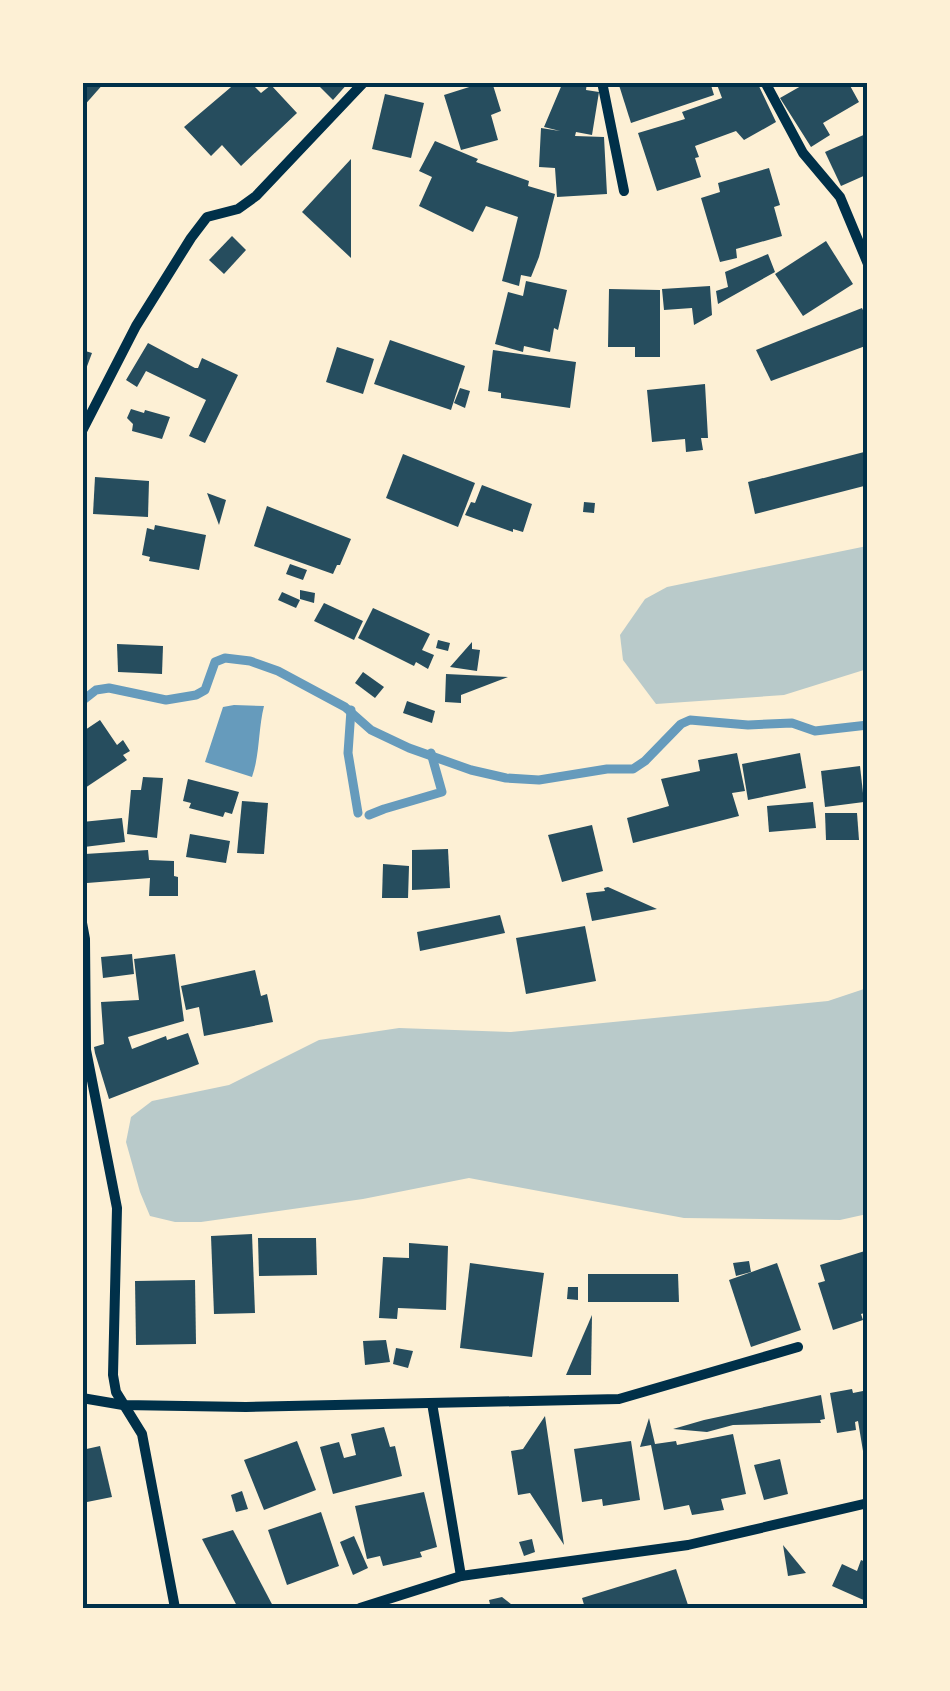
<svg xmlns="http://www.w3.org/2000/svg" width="950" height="1691" viewBox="0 0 950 1691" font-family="Raleway,sans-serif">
	<rect width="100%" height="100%" fill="#fdf0d5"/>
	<!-- green -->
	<g fill="#b9caca">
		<path d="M 867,546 L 867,669 L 784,695 L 656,704 L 623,660 L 620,635 L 645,599 L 667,587 Z"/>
		<path d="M 867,988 L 867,1214 L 840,1220 L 684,1218 L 469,1178 L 363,1199 L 201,1222 L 175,1222 L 150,1216 L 140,1192 L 126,1142 L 131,1117 L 152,1101 L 229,1085 L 319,1040 L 399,1028 L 511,1032 L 828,1001 Z"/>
	</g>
	<!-- water -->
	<path fill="#669bbc" d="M 234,705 L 264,706 C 258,730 260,754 252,777 L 205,762 L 223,707 Z"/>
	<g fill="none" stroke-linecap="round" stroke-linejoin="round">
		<!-- stream -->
		<g stroke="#669bbc" stroke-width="9">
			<path d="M 82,701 L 96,690 L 109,688 L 166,700 L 196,695 L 205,690 L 215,662 L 225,658 L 250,661 L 278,671 L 345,707 L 371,730 L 409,748 L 471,770 L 506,778 L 539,780 L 607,769 L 633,769 L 645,761 L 681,724 L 690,720 L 748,725 L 792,723 L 815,731 L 868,725"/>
			<path d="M 351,710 L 348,753 L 358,813"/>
			<path d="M 369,815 L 384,809 L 442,792 L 431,753"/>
		</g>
	</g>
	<!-- building -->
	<g fill="#264d5e">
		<path d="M 82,82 L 105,82 L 82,108 Z"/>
		<path d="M 237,82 L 250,82 L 261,93 L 271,85 L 297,113 L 241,166 L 222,145 L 211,156 L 184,127 Z"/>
		<path d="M 315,82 L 349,82 L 333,100 Z"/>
		<path d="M 485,82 L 492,82 L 501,111 L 491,115 L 498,140 L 461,150 L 444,95 Z"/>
		<path d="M 563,82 L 587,82 L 586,90 L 599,92 L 592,135 L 576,132 L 575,136 L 604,137 L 607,194 L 557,197 L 555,168 L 539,167 L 541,128 L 560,131 L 544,127 Z"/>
		<path d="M 618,82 L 710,82 L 714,95 L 631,123 Z"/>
		<path d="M 716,82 L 757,82 L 776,122 L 744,140 L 736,131 L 695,146 L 699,157 L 695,158 L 701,177 L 657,191 L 638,133 L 685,119 L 682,112 L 722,98 Z"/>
		<path d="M 808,82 L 848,82 L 859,102 L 823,123 L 830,135 L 811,147 L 780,98 Z"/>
		<path d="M 385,94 L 424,103 L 411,158 L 372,149 Z"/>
		<path d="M 868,133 L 868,174 L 841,186 L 825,152 Z"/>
		<path d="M 435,141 L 478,159 L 476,162 L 529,181 L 528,186 L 555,194 L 539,257 L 531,277 L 521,275 L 519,286 L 502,281 L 518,217 L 486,206 L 473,232 L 419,206 L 432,177 L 419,171 Z"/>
		<path d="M 351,159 L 351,258 L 302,212 Z"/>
		<path d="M 769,168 L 780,205 L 774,207 L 782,236 L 736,249 L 737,258 L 720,262 L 701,198 L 720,192 L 718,183 Z"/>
		<path d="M 232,236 L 246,250 L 224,274 L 209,260 Z"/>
		<path d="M 826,241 L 853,284 L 803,316 L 775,274 Z"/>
		<path d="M 768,254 L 775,272 L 718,304 L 716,291 L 728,287 L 725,272 Z"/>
		<path d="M 526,281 L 567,290 L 558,330 L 554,328 L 550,352 L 524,346 L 523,352 L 495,344 L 508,292 L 523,296 Z"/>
		<path d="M 710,286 L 712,315 L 694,325 L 692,308 L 664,310 L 662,289 Z"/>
		<path d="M 609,289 L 660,290 L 660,357 L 635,357 L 635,347 L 608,347 Z"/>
		<path d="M 862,308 L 868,321 L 868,345 L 771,381 L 756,350 Z"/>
		<path d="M 390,340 L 465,366 L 451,410 L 374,384 Z"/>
		<path d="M 148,343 L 195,368 L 198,368 L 202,358 L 238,375 L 205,443 L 189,436 L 206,400 L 146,371 L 137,387 L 126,380 Z"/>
		<path d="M 337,347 L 374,359 L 363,394 L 326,382 Z"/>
		<path d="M 82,350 L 92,353 L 83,377 L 82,377 Z"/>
		<path d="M 493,350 L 576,362 L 570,408 L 501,398 L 501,393 L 488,391 Z"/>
		<path d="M 705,384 L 708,438 L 701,438 L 703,450 L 686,452 L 685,439 L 652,442 L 647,390 Z"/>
		<path d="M 460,388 L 470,391 L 465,408 L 454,403 Z"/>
		<path d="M 131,409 L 144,413 L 145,410 L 170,417 L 162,439 L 132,431 L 133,424 L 127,418 Z"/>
		<path d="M 868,451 L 868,485 L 755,514 L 748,482 Z"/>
		<path d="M 403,454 L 475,483 L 458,527 L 386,498 Z"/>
		<path d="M 95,477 L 149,481 L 148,517 L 93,514 Z"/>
		<path d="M 482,485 L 532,504 L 523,532 L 513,529 L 513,532 L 465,515 L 471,502 L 475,503 Z"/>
		<path d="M 207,493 L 226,500 L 219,525 Z"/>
		<path d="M 584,502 L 595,503 L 594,513 L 583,512 Z"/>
		<path d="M 267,506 L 351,539 L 340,565 L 337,565 L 333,574 L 254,546 Z"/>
		<path d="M 155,525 L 206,535 L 199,570 L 149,561 L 150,557 L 142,555 L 147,528 L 154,530 Z"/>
		<path d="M 290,564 L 307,570 L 303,580 L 286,574 Z"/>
		<path d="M 300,590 L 315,593 L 314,603 L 300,599 Z"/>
		<path d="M 282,592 L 300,600 L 296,608 L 278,600 Z"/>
		<path d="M 324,603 L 363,621 L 354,640 L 314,621 Z"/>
		<path d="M 373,608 L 430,634 L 422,650 L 434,655 L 428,669 L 416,662 L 414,666 L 358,638 Z"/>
		<path d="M 438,640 L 450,643 L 448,651 L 436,648 Z"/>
		<path d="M 472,642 L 472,649 L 480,650 L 477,671 L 450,667 Z"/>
		<path d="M 117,644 L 163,646 L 162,674 L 118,672 Z"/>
		<path d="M 363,672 L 384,687 L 375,698 L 355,683 Z"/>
		<path d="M 446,674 L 508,677 L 461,695 L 461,703 L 445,702 Z"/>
		<path d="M 407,701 L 435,711 L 432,723 L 403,713 Z"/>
		<path d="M 100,720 L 117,745 L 123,740 L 130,751 L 123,755 L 127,760 L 82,790 L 82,732 Z"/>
		<path d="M 737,753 L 745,791 L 732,793 L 739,816 L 633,843 L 627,818 L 669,806 L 661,779 L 700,771 L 698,760 Z"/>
		<path d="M 800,753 L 806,788 L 748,800 L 742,764 Z"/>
		<path d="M 860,766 L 864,802 L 825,807 L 821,771 Z"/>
		<path d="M 143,777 L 163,778 L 157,838 L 127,834 L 131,790 L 141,790 Z"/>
		<path d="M 188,779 L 239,792 L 232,814 L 225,812 L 223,817 L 189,808 L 191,803 L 183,801 Z"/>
		<path d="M 242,801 L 268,803 L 264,854 L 237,853 Z"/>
		<path d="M 813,802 L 816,828 L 769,832 L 767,806 Z"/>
		<path d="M 825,813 L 857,813 L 859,840 L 826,840 Z"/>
		<path d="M 122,818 L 125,842 L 84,847 L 82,822 Z"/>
		<path d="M 592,825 L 603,871 L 562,882 L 548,835 Z"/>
		<path d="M 190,834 L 230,841 L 226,863 L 186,857 Z"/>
		<path d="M 448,849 L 450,888 L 412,890 L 412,850 Z"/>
		<path d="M 148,850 L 149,860 L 174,861 L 174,876 L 178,877 L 178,896 L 149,896 L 150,878 L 87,883 L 85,854 Z"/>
		<path d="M 383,864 L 409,866 L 408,898 L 382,898 Z"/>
		<path d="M 608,887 L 657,909 L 592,921 L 586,893 L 605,891 L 604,888 Z"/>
		<path d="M 500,915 L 505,933 L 420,951 L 417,932 Z"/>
		<path d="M 585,926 L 596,981 L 526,994 L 516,938 Z"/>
		<path d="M 132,954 L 134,974 L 103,978 L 101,957 Z"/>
		<path d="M 175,954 L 184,1021 L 128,1037 L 132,1049 L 166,1036 L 167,1040 L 188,1033 L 199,1064 L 109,1099 L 95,1053 L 94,1047 L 104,1044 L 101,1002 L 139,1000 L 134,959 Z"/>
		<path d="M 255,970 L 261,996 L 267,994 L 273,1022 L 204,1036 L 199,1007 L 186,1010 L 181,986 Z"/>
		<path d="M 252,1234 L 255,1313 L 214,1314 L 211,1236 Z"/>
		<path d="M 258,1238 L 316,1238 L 317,1275 L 259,1276 Z"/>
		<path d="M 409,1243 L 448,1246 L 446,1310 L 398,1308 L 397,1319 L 379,1318 L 383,1257 L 409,1258 Z"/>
		<path d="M 868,1250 L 868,1312 L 861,1314 L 863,1320 L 833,1330 L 818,1283 L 825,1281 L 820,1265 Z"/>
		<path d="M 749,1261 L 751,1272 L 736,1276 L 733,1263 Z"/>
		<path d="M 470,1263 L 544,1273 L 532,1357 L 460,1348 Z"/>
		<path d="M 777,1263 L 801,1330 L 751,1347 L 729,1280 Z"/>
		<path d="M 588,1274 L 678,1274 L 679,1302 L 588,1302 Z"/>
		<path d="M 195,1280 L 196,1344 L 136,1345 L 135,1281 Z"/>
		<path d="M 568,1287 L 578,1287 L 578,1300 L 567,1299 Z"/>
		<path d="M 592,1315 L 591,1375 L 566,1375 Z"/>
		<path d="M 386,1340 L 390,1362 L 365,1365 L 363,1341 Z"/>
		<path d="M 396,1348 L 413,1351 L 408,1368 L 393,1364 Z"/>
		<path d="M 852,1389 L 853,1393 L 868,1390 L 868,1451 L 863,1451 L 858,1421 L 855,1422 L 856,1430 L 837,1433 L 830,1393 Z"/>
		<path d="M 821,1395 L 825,1419 L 820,1420 L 821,1423 L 733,1425 L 707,1432 L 673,1429 L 704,1420 Z"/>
		<path d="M 545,1416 L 564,1545 L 530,1493 L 518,1495 L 511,1451 L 523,1449 Z"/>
		<path d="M 649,1418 L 655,1444 L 676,1441 L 677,1445 L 733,1434 L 746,1494 L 721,1499 L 724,1510 L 692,1515 L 689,1505 L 664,1510 L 651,1445 L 640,1447 Z"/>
		<path d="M 384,1427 L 390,1447 L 395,1446 L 402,1476 L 333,1494 L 320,1447 L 339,1442 L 344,1458 L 356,1455 L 351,1434 Z"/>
		<path d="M 297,1441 L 316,1490 L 264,1510 L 244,1460 Z"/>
		<path d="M 631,1441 L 640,1500 L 603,1506 L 602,1499 L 582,1502 L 574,1449 Z"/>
		<path d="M 100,1446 L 112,1497 L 82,1503 L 82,1450 Z"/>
		<path d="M 780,1459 L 788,1494 L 764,1500 L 754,1465 Z"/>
		<path d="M 242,1491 L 248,1509 L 236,1512 L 231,1495 Z"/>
		<path d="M 424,1492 L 437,1547 L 420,1552 L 422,1557 L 383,1566 L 380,1556 L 367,1559 L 355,1506 Z"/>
		<path d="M 321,1512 L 339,1566 L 287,1585 L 268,1530 Z"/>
		<path d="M 233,1530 L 274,1608 L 238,1608 L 202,1539 Z"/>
		<path d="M 354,1536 L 368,1568 L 353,1575 L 340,1542 Z"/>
		<path d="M 532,1539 L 535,1552 L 524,1556 L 519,1542 Z"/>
		<path d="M 783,1545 L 806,1573 L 788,1576 Z"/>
		<path d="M 861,1560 L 868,1563 L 868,1602 L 832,1586 L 842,1564 L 857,1571 Z"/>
		<path d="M 676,1569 L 689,1608 L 585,1608 L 582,1598 Z"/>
		<path d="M 502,1597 L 516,1608 L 491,1608 L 489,1600 Z"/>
	</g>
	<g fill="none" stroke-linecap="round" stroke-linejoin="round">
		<!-- minor -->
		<g stroke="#003049" stroke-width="10">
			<path d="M 602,82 L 624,191"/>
			<path d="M 765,82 L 803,153 L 840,197 L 868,264"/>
			<path d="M 82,431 L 136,326 L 191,238 L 207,217 L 238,209 L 256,196 L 364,82"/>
			<path d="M 82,923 L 85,939 L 86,1050 L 117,1208 L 113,1375 L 116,1392 L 142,1434 L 175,1608"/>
			<path d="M 82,1398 L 123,1405 L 246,1407 L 619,1399 L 798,1347"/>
			<path d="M 432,1403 L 461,1576"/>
			<path d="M 360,1608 L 461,1576 L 688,1545 L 868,1503"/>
		</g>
	</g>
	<!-- border -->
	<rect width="950" height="1691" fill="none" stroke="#fdf0d5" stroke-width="170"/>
	<rect x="85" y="85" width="780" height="1521" fill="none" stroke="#003049" stroke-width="4"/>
</svg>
